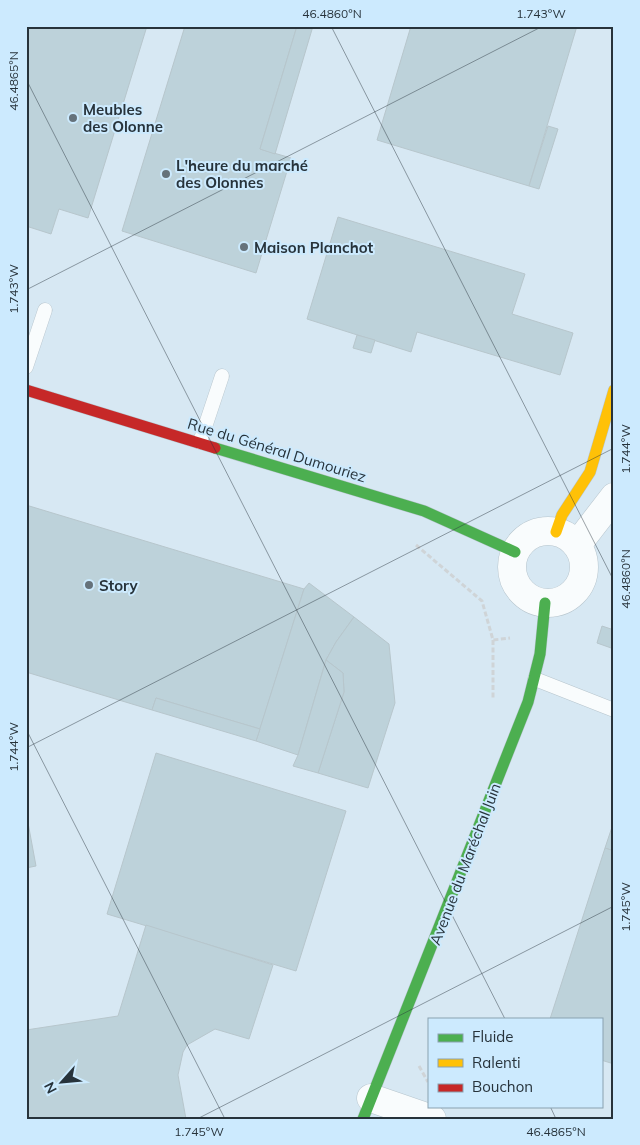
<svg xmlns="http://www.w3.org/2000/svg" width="640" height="1145" viewBox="0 0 640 1145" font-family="Mulish,sans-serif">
	<rect width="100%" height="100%" fill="#d7e8f3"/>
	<!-- building -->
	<g fill="#bdd2da" stroke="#b7c6cc">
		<path d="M 26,26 L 147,26 L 88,218 L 59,209 L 51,234 L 26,226 Z"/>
		<path d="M 185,26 L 297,26 L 260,149 L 291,158 L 256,273 L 122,231 Z"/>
		<path d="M 297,26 L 313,26 L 275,154 L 260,149 Z"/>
		<path d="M 411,26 L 577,26 L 529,186 L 377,140 Z"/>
		<path d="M 548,126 L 558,129 L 539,189 L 529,186 Z"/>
		<path d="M 338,217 L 525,274 L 512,314 L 573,333 L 560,375 L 417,332 L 411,352 L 307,319 Z"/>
		<path d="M 357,335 L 375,340 L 371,353 L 353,348 Z"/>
		<path d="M 26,505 L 304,589 L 260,729 L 156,698 L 152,710 L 26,672 Z"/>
		<path d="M 309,583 L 354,617 L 336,642 L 326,660 L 298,755 L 256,741 L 304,589 Z"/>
		<path d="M 354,617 L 389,644 L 395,703 L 368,788 L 318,773 L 344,692 L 343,673 L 326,660 L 336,642 Z"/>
		<path d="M 602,626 L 614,630 L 614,649 L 597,643 Z"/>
		<path d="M 326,660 L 343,673 L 344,692 L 318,773 L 293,766 L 298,755 Z"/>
		<path d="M 156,698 L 260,729 L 256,741 L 152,710 Z"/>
		<path d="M 156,753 L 346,811 L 296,971 L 107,914 Z"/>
		<path d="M 26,812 L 36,866 L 26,868 Z"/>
		<path d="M 614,821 L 614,851 L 605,848 Z"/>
		<path d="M 605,848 L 614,851 L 614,1064 L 601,1060 L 601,1019 L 550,1019 Z"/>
		<path d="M 146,925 L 273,965 L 249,1039 L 215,1029 L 187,1045 L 183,1052 L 178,1075 L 186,1119 L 26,1119 L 26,1030 L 118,1016 Z"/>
	</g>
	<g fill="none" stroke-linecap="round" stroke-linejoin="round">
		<defs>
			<g id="lane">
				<path d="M 26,367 L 45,310"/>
				<path d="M 200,442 L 222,376"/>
				<path d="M 535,679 L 614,710"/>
			</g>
			<g id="street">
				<circle cx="548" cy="567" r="36"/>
				<path d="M 577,545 L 614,497"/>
				<path d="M 371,1098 L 432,1119"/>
			</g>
			<g id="fast">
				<path d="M 215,448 L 424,511 L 515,552"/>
				<path d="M 363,1119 L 528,702 L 540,654 L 545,603"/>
			</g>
			<path id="slow" d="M 556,532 L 562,515 L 590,472 L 614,390"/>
			<path id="jam" d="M 26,390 L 215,448"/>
		</defs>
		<!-- lane casing -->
		<use href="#lane" stroke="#b7c5cd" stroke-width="15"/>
		<!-- street casing -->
		<use href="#street" stroke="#b7c5cd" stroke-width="29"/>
		<!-- fast casing -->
		<use href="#fast" stroke="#b7c5cd" stroke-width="12"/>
		<!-- slow casing -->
		<use href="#slow" stroke="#b7c5cd" stroke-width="12"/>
		<!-- jam casing -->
		<use href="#jam" stroke="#b7c5cd" stroke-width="12"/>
		<!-- path -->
		<g stroke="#cfd4d7" stroke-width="3" stroke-dasharray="5 2.5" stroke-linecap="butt">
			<path d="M 416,545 L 482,601 L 493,640 L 510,638"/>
			<path d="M 493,640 L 493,698"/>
			<path d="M 419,1066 L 428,1082"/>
		</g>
		<!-- lane -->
		<use href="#lane" stroke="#f9fcfd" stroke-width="14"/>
		<!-- street -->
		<use href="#street" stroke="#f9fcfd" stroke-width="28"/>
		<!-- fast -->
		<use href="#fast" stroke="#4caf50" stroke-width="11"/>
		<!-- slow -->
		<use href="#slow" stroke="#ffc107" stroke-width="11"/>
		<!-- jam -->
		<use href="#jam" stroke="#c62828" stroke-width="11"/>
	</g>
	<!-- ticks -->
	<path fill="none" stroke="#27333b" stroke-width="1" stroke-opacity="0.45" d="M 331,26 L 614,581M 26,79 L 505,1019M 26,290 L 543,26M 26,729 L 225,1119M 26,748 L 614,448M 550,1106 L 556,1119M 197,1119 L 614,906"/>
	<!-- markers -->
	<g fill="#65727b" stroke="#cceafe" stroke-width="2">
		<circle cx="73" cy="118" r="5"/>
		<circle cx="166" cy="174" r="5"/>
		<circle cx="244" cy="247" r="5"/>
		<circle cx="89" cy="585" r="5"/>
	</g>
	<g text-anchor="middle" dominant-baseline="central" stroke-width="4" stroke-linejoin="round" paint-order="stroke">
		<!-- poi labels -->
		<g font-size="15" font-weight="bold" fill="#27333b" stroke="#cceafe" text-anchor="start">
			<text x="83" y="109">Meubles<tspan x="83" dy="17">des Olonne</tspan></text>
			<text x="176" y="165">L'heure du marché<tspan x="176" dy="17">des Olonnes</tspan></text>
			<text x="254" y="247">Maison Planchot</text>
			<text x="99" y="585">Story</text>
		</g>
		<!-- street labels -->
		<g font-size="15" fill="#27333b" stroke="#cceafe">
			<text transform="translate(277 450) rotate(17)">Rue du Général Dumouriez</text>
			<text transform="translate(465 864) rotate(-69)">Avenue du Maréchal Juin</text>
		</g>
	</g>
	<!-- border -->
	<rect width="640" height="1145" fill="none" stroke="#cceafe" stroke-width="55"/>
	<!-- legend -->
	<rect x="428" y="1018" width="175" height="90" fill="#cceafe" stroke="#8aa1b0"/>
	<rect x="438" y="1034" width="25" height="8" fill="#4caf50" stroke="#8aa1b0"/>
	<text x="472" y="1042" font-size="15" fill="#27333b">Fluide</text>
	<rect x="438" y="1059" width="25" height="8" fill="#ffc107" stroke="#8aa1b0"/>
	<text x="472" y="1068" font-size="15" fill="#27333b">Ralenti</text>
	<rect x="438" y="1084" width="25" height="8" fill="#c62828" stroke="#8aa1b0"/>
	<text x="472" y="1092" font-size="15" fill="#27333b">Bouchon</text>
	<!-- north arrow -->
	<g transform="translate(62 1082) rotate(243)" stroke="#cceafe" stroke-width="4" paint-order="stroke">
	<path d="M0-4L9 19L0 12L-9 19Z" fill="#27333b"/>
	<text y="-8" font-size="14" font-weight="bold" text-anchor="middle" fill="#27333b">N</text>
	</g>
	<rect x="28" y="28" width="584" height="1090" fill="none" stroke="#27333b" stroke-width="2"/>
	<g font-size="12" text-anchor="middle" fill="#27333b">
		<text x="332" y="18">46.4860°N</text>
		<text x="541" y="18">1.743°W</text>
		<text transform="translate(14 81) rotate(-90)" y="4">46.4865°N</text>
		<text transform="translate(14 289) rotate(-90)" y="4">1.743°W</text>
		<text transform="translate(626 449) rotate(-90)" y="4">1.744°W</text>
		<text transform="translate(626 579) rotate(-90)" y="4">46.4860°N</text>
		<text transform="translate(14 747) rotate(-90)" y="4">1.744°W</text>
		<text transform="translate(626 907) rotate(-90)" y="4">1.745°W</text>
		<text x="199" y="1136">1.745°W</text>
		<text x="556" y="1136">46.4865°N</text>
	</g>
</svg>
